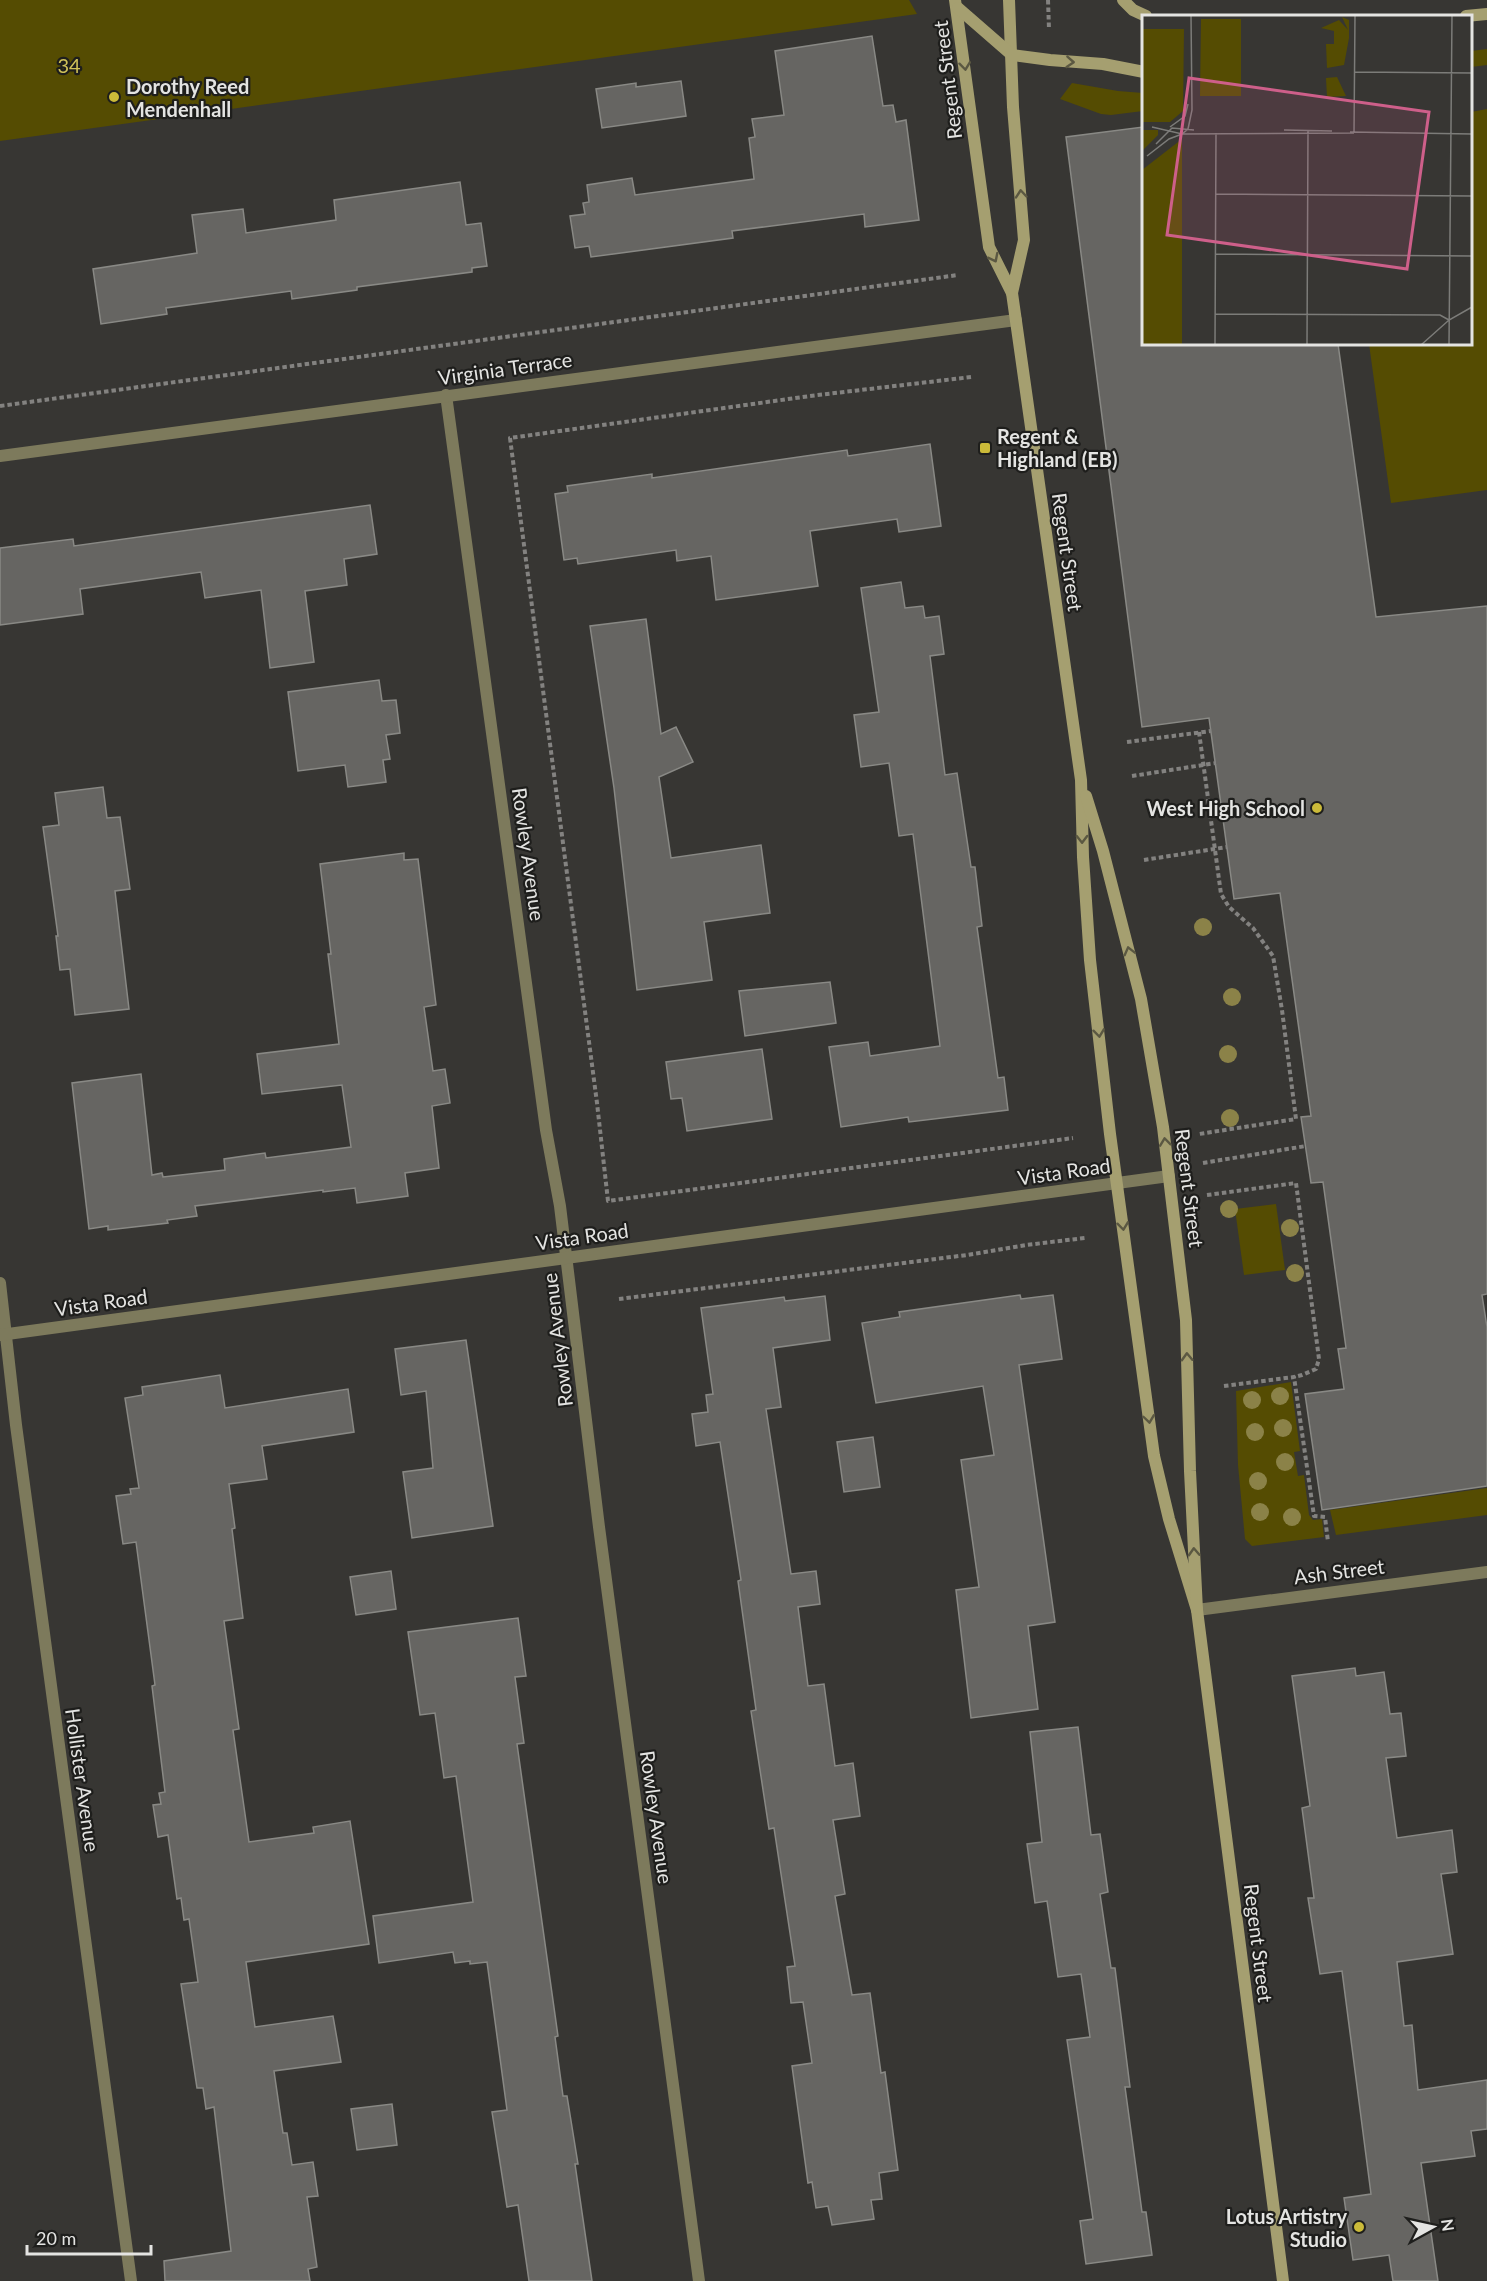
<svg xmlns="http://www.w3.org/2000/svg" width="1487" height="2281" viewBox="0 0 1487 2281" font-family="Lato,sans-serif">
	<rect width="100%" height="100%" fill="#373633"/>
	<!-- green -->
	<g fill="#554c02">
		<path d="M 0,0 L 909,0 L 917,14 L 0,141 Z"/>
		<path d="M 1487,49 L 1487,65 L 1471,67 L 1471,51 Z"/>
		<path d="M 1072,83 L 1118,91 L 1143,93 L 1143,111 L 1111,115 L 1101,114 L 1060,99 Z"/>
		<path d="M 1487,109 L 1487,490 L 1391,503 L 1369,344 L 1470,344 L 1471,112 Z"/>
		<path d="M 1276,1204 L 1285,1270 L 1244,1275 L 1235,1209 Z"/>
		<path d="M 1291,1382 L 1300,1451 L 1294,1452 L 1298,1476 L 1304,1475 L 1309,1515 L 1313,1520 L 1322,1519 L 1324,1537 L 1252,1546 L 1245,1539 L 1238,1465 L 1236,1391 Z"/>
		<path d="M 1487,1488 L 1487,1515 L 1336,1535 L 1330,1510 Z"/>
	</g>
	<!-- building -->
	<g fill="#666562" stroke="#898985" stroke-width="1.5">
		<path d="M 872,36 L 883,106 L 893,105 L 896,122 L 906,120 L 919,220 L 865,227 L 864,214 L 732,231 L 733,238 L 591,257 L 589,246 L 575,248 L 570,216 L 585,214 L 583,203 L 589,202 L 587,185 L 632,178 L 635,195 L 754,179 L 749,138 L 755,137 L 752,119 L 784,115 L 775,51 Z"/>
		<path d="M 681,81 L 686,116 L 602,128 L 596,89 L 636,83 L 636,87 Z"/>
		<path d="M 1143,127 L 1143,344 L 1338,344 L 1376,617 L 1487,606 L 1487,1294 L 1482,1295 L 1487,1327 L 1487,1486 L 1322,1510 L 1305,1394 L 1344,1389 L 1338,1349 L 1346,1348 L 1323,1182 L 1311,1183 L 1301,1117 L 1311,1116 L 1280,893 L 1234,899 L 1209,718 L 1142,727 L 1066,137 Z"/>
		<path d="M 460,182 L 466,225 L 481,223 L 487,266 L 472,268 L 472,272 L 357,287 L 357,290 L 292,299 L 291,291 L 166,308 L 167,314 L 101,324 L 93,269 L 197,253 L 192,215 L 243,209 L 246,233 L 336,220 L 334,200 Z"/>
		<path d="M 930,444 L 941,526 L 899,532 L 897,519 L 810,531 L 818,586 L 716,600 L 711,556 L 677,561 L 676,550 L 578,564 L 577,558 L 564,560 L 555,494 L 568,492 L 567,486 L 652,474 L 652,478 L 847,450 L 848,456 Z"/>
		<path d="M 370,505 L 377,554 L 344,559 L 347,585 L 305,591 L 314,662 L 270,668 L 261,590 L 205,598 L 201,572 L 80,589 L 83,614 L 0,625 L 0,548 L 73,539 L 74,546 Z"/>
		<path d="M 901,582 L 905,608 L 923,606 L 925,618 L 939,616 L 944,654 L 930,656 L 945,775 L 957,773 L 971,867 L 975,867 L 982,926 L 977,927 L 998,1078 L 1004,1077 L 1008,1110 L 909,1122 L 908,1117 L 841,1127 L 829,1047 L 868,1042 L 870,1056 L 940,1046 L 913,834 L 899,836 L 889,763 L 861,767 L 854,715 L 879,712 L 861,588 Z"/>
		<path d="M 646,619 L 661,734 L 676,727 L 693,762 L 659,777 L 671,858 L 761,845 L 770,913 L 704,922 L 712,980 L 637,990 L 614,788 L 590,626 Z"/>
		<path d="M 379,680 L 382,701 L 396,700 L 400,733 L 386,735 L 390,759 L 383,760 L 386,782 L 348,787 L 345,765 L 298,771 L 288,692 Z"/>
		<path d="M 103,787 L 107,818 L 120,817 L 130,889 L 115,891 L 129,1009 L 75,1015 L 70,969 L 60,970 L 56,936 L 58,936 L 43,827 L 59,825 L 55,793 Z"/>
		<path d="M 404,853 L 404,860 L 418,859 L 436,1005 L 424,1007 L 433,1071 L 445,1069 L 450,1103 L 432,1106 L 439,1168 L 405,1173 L 408,1196 L 357,1203 L 355,1188 L 323,1192 L 323,1190 L 195,1206 L 197,1216 L 167,1220 L 168,1223 L 108,1230 L 108,1226 L 89,1229 L 72,1083 L 141,1074 L 152,1175 L 162,1173 L 163,1177 L 225,1170 L 224,1159 L 265,1153 L 266,1158 L 351,1147 L 342,1085 L 262,1094 L 257,1054 L 339,1044 L 328,954 L 331,954 L 320,864 Z"/>
		<path d="M 830,982 L 836,1023 L 745,1036 L 739,991 Z"/>
		<path d="M 762,1049 L 772,1119 L 687,1131 L 682,1098 L 671,1099 L 666,1062 Z"/>
		<path d="M 1020,1295 L 1021,1299 L 1053,1295 L 1062,1359 L 1019,1365 L 1055,1622 L 1028,1626 L 1038,1709 L 971,1718 L 956,1590 L 979,1587 L 961,1460 L 994,1455 L 983,1386 L 876,1403 L 862,1323 L 900,1317 L 899,1312 Z"/>
		<path d="M 825,1296 L 830,1340 L 773,1348 L 781,1407 L 766,1409 L 791,1574 L 816,1571 L 820,1604 L 798,1607 L 808,1686 L 824,1684 L 835,1766 L 853,1763 L 860,1816 L 833,1820 L 845,1894 L 835,1896 L 852,1995 L 870,1993 L 881,2073 L 885,2072 L 898,2170 L 879,2173 L 882,2199 L 871,2200 L 874,2219 L 832,2225 L 828,2206 L 816,2208 L 812,2182 L 808,2183 L 792,2066 L 812,2063 L 803,2002 L 791,2003 L 787,1967 L 795,1966 L 774,1828 L 769,1829 L 751,1711 L 756,1710 L 738,1581 L 741,1580 L 720,1442 L 696,1446 L 692,1414 L 708,1412 L 706,1395 L 713,1394 L 701,1308 L 784,1297 L 785,1301 Z"/>
		<path d="M 466,1340 L 493,1526 L 412,1538 L 403,1472 L 433,1468 L 426,1391 L 401,1395 L 395,1349 Z"/>
		<path d="M 220,1375 L 225,1408 L 348,1389 L 354,1432 L 262,1446 L 267,1479 L 229,1484 L 235,1528 L 232,1529 L 243,1618 L 224,1621 L 239,1729 L 233,1730 L 249,1842 L 314,1833 L 313,1827 L 350,1821 L 369,1944 L 246,1962 L 255,2027 L 333,2016 L 341,2062 L 274,2071 L 283,2133 L 287,2133 L 292,2165 L 313,2162 L 318,2196 L 307,2197 L 317,2267 L 308,2269 L 310,2281 L 165,2281 L 164,2261 L 231,2251 L 214,2107 L 206,2109 L 203,2088 L 197,2088 L 181,1984 L 198,1982 L 189,1919 L 184,1920 L 181,1898 L 177,1899 L 168,1835 L 158,1837 L 153,1805 L 161,1804 L 159,1793 L 165,1792 L 152,1686 L 155,1685 L 136,1542 L 123,1544 L 116,1496 L 131,1494 L 130,1489 L 139,1488 L 125,1398 L 143,1395 L 142,1387 Z"/>
		<path d="M 873,1437 L 880,1487 L 844,1492 L 837,1442 Z"/>
		<path d="M 391,1571 L 396,1609 L 356,1615 L 350,1577 Z"/>
		<path d="M 518,1618 L 526,1676 L 515,1677 L 524,1743 L 517,1744 L 558,2036 L 555,2037 L 563,2096 L 567,2096 L 578,2164 L 575,2164 L 592,2281 L 529,2281 L 518,2205 L 507,2207 L 492,2112 L 507,2110 L 487,1962 L 470,1964 L 470,1961 L 455,1963 L 453,1952 L 379,1963 L 373,1916 L 473,1902 L 456,1776 L 444,1778 L 435,1713 L 420,1715 L 408,1632 Z"/>
		<path d="M 1355,1668 L 1356,1676 L 1384,1672 L 1390,1714 L 1401,1713 L 1406,1756 L 1386,1758 L 1397,1838 L 1452,1830 L 1457,1872 L 1441,1874 L 1453,1954 L 1397,1962 L 1404,2026 L 1412,2025 L 1418,2090 L 1487,2080 L 1487,2129 L 1471,2131 L 1475,2156 L 1421,2163 L 1438,2281 L 1393,2281 L 1389,2255 L 1353,2260 L 1344,2198 L 1371,2194 L 1342,1971 L 1320,1974 L 1308,1898 L 1314,1898 L 1302,1808 L 1310,1806 L 1292,1676 Z"/>
		<path d="M 1078,1727 L 1091,1835 L 1100,1834 L 1108,1892 L 1100,1894 L 1111,1968 L 1115,1968 L 1130,2087 L 1125,2087 L 1142,2212 L 1146,2212 L 1152,2255 L 1086,2264 L 1080,2221 L 1093,2219 L 1067,2040 L 1090,2037 L 1081,1974 L 1058,1977 L 1047,1901 L 1035,1903 L 1027,1844 L 1042,1842 L 1030,1732 Z"/>
		<path d="M 392,2104 L 397,2145 L 357,2150 L 351,2109 Z"/>
	</g>
	<g fill="none" stroke-linecap="round" stroke-linejoin="round">
		<!-- path -->
		<g stroke="#838280" stroke-width="4" stroke-dasharray="4.5 3" stroke-linecap="butt">
			<path d="M 1048,0 L 1049,29"/>
			<path d="M 971,377 L 810,396 L 510,438 L 597,1103 L 608,1201 L 1073,1138"/>
			<path d="M 0,406 L 958,275"/>
			<path d="M 1199,732 L 1221,894 L 1229,907 L 1253,928 L 1273,956 L 1282,1010 L 1296,1119 L 1199,1134"/>
			<path d="M 1127,742 L 1211,731"/>
			<path d="M 1203,1163 L 1306,1146"/>
			<path d="M 1207,1195 L 1296,1183 L 1319,1359 L 1316,1369 L 1302,1375 L 1294,1377"/>
			<path d="M 619,1299 L 967,1255 L 1026,1245 L 1085,1238"/>
			<path d="M 1224,1386 L 1294,1377 L 1314,1516 L 1325,1517 L 1328,1542"/>
		</g>
		<!-- street -->
		<g stroke="#7d7a5c" stroke-width="12">
			<path d="M 446,395 L 546,1130 L 560,1206 L 599,1527 L 699,2281"/>
			<path d="M 0,456 L 1016,320"/>
			<path d="M 0,1283 L 16,1425 L 131,2281"/>
			<path d="M 0,1335 L 1169,1176"/>
			<path d="M 1197,1610 L 1487,1572"/>
		</g>
		<!-- secondary -->
		<g stroke="#a59f70" stroke-width="12">
			<path d="M 955,0 L 989,247 L 1012,293 L 1081,780 L 1083,857 L 1090,960 L 1110,1134 L 1154,1456 L 1169,1519 L 1197,1610"/>
			<path d="M 1009,0 L 1013,107 L 1024,240 L 1012,293"/>
			<path d="M 1123,0 L 1133,10 L 1146,16"/>
			<path d="M 958,8 L 1012,55 L 1050,60 L 1103,64 L 1144,72"/>
			<path d="M 1466,16 L 1487,14"/>
			<path d="M 1086,796 L 1103,851 L 1141,999 L 1163,1127 L 1186,1320 L 1190,1471 L 1197,1610 L 1283,2281"/>
		</g>
		<!-- path-bridge -->
		<g stroke="#838280" stroke-width="4" stroke-dasharray="4.5 3" stroke-linecap="butt">
			<path d="M 1132,776 L 1216,763"/>
			<path d="M 1144,860 L 1227,847"/>
		</g>
	</g>
	<!-- trees -->
	<g fill="#8b8248">
		<circle cx="1203" cy="927" r="9"/>
		<circle cx="1232" cy="997" r="9"/>
		<circle cx="1228" cy="1054" r="9"/>
		<circle cx="1230" cy="1118" r="9"/>
		<circle cx="1229" cy="1209" r="9"/>
		<circle cx="1290" cy="1228" r="9"/>
		<circle cx="1295" cy="1273" r="9"/>
		<circle cx="1280" cy="1396" r="9"/>
		<circle cx="1252" cy="1400" r="9"/>
		<circle cx="1283" cy="1428" r="9"/>
		<circle cx="1255" cy="1432" r="9"/>
		<circle cx="1285" cy="1462" r="9"/>
		<circle cx="1258" cy="1481" r="9"/>
		<circle cx="1260" cy="1512" r="9"/>
		<circle cx="1292" cy="1517" r="9"/>
	</g>
	<!-- one-way arrows -->
	<defs><path id="oneway-chevron" d="M-2-3.5L2.5 0L-2 3.5" fill="none" stroke-width="1.6" stroke-linecap="round" stroke-linejoin="round" transform="scale(1.5)"/></defs>
	<g stroke="#5b5842">
		<use href="#oneway-chevron" transform="translate(1070 62) rotate(4)"/>
		<use href="#oneway-chevron" transform="translate(965 66) rotate(83)"/>
		<use href="#oneway-chevron" transform="translate(1021 194) rotate(-95)"/>
		<use href="#oneway-chevron" transform="translate(994 258) rotate(63)"/>
		<use href="#oneway-chevron" transform="translate(1082 839) rotate(89)"/>
		<use href="#oneway-chevron" transform="translate(1129 951) rotate(-104)"/>
		<use href="#oneway-chevron" transform="translate(1099 1033) rotate(83)"/>
		<use href="#oneway-chevron" transform="translate(1165 1142) rotate(-97)"/>
		<use href="#oneway-chevron" transform="translate(1123 1226) rotate(83)"/>
		<use href="#oneway-chevron" transform="translate(1187 1357) rotate(-92)"/>
		<use href="#oneway-chevron" transform="translate(1149 1419) rotate(82)"/>
		<use href="#oneway-chevron" transform="translate(1194 1552) rotate(-93)"/>
	</g>
	<!-- markers -->
	<g fill="#cbba39" stroke="#1e1e1c" stroke-width="2">
		<circle cx="114" cy="97" r="6"/>
		<rect x="979" y="442" width="12" height="12" rx="3"/>
		<circle cx="1317" cy="808" r="6"/>
		<circle cx="1359" cy="2227" r="6"/>
	</g>
	<g text-anchor="middle" dominant-baseline="central" stroke-width="4.5" stroke-linejoin="round" paint-order="stroke">
		<!-- park labels -->
		<g font-size="20" fill="#cfc159" stroke="#1e1e1c">
			<text x="69" y="65">34</text>
		</g>
		<!-- street labels -->
		<g font-size="20" fill="#e4e4e2" stroke="#1e1e1c">
			<text transform="translate(947 80) rotate(-97)">Regent Street</text>
			<text transform="translate(505 368) rotate(-8)">Virginia Terrace</text>
			<text transform="translate(1068 552) rotate(82)">Regent Street</text>
			<text transform="translate(529 854) rotate(82)">Rowley Avenue</text>
			<text transform="translate(1064 1171) rotate(-8)">Vista Road</text>
			<text transform="translate(1190 1188) rotate(83)">Regent Street</text>
			<text transform="translate(582 1236) rotate(-8)">Vista Road</text>
			<text transform="translate(101 1302) rotate(-8)">Vista Road</text>
			<text transform="translate(557 1340) rotate(-97)">Rowley Avenue</text>
			<text transform="translate(1339 1571) rotate(-7)">Ash Street</text>
			<text transform="translate(83 1780) rotate(82)">Hollister Avenue</text>
			<text transform="translate(657 1817) rotate(82)">Rowley Avenue</text>
			<text transform="translate(1259 1943) rotate(83)">Regent Street</text>
		</g>
		<!-- poi labels -->
		<g font-size="20" font-weight="bold" fill="#e4e4e2" stroke="#1e1e1c" text-anchor="start">
			<text x="126" y="86">Dorothy Reed<tspan x="126" dy="23">Mendenhall</tspan></text>
			<text x="997" y="436">Regent &amp;<tspan x="997" dy="23">Highland (EB)</tspan></text>
			<text x="1305" y="808" text-anchor="end">West High School</text>
			<text x="1347" y="2216" text-anchor="end">Lotus Artistry<tspan x="1347" dy="23">Studio</tspan></text>
		</g>
	</g>
	<!-- overview -->
	<g transform="translate(1142 15)">
		<rect width="330" height="330" fill="#373633"/>
		<path d="M 200,2 L 207,5 L 207,23 L 202,50 L 185,53 L 184,29 L 192,29 L 192,16 L 179,13 L 197,5 L 206,15 ZM 59,4 L 99,4 L 99,81 L 58,81 ZM 0,14 L 42,14 L 41,96 L 28,107 L 0,107 ZM 195,62 L 204,81 L 185,82 L 184,63 ZM 0,115 L 16,115 L 16,120 L 0,136 ZM 40,124 L 40,330 L 0,330 L 0,155 Z" fill="#554c02"/>
		<path fill="none" stroke="#7c7c79" stroke-width="1.5" d="M 213,57 L 330,58M 10,112 L 40,119 L 46,114 L 50,95 L 49,0M 28,112 L 43,101 L 46,89M 142,115 L 190,116M 208,117 L 330,119M 212,118 L 213,0M 14,129 L 30,113 L 52,115M 5,141 L 27,124 L 40,119 L 212,118M 73,179 L 330,181M 73,239 L 330,241M 73,299 L 298,300 L 307,305M 73,330 L 74,118M 165,330 L 166,115M 279,330 L 307,305 L 330,292M 307,330 L 310,0"/>
		<path fill="#ce5f8a" fill-opacity="0.15" stroke="#ce5f8a" stroke-width="3" d="M 47,63 L 287,97 L 265,254 L 25,220 Z"/>
		<rect width="330" height="330" fill="none" stroke="#e4e4e2" stroke-width="3"/>
	</g>
	<!-- north arrow -->
	<g transform="translate(1433 2227) rotate(82)" stroke="#1e1e1c" stroke-width="4.5" paint-order="stroke">
	<path d="M0-4.5L10 22L0 15L-10 22Z" fill="#e4e4e2"/>
	<text y="-9" font-size="16" font-weight="bold" text-anchor="middle" fill="#e4e4e2">N</text>
	</g>
	<!-- scale -->
	<path d="M27 2245v9h124v-9" fill="none" stroke="#e4e4e2" stroke-width="3"/>
	<text x="36" y="2245" font-size="18" fill="#e4e4e2" stroke="#1e1e1c" stroke-width="4.5" paint-order="stroke">20 m</text>
</svg>
